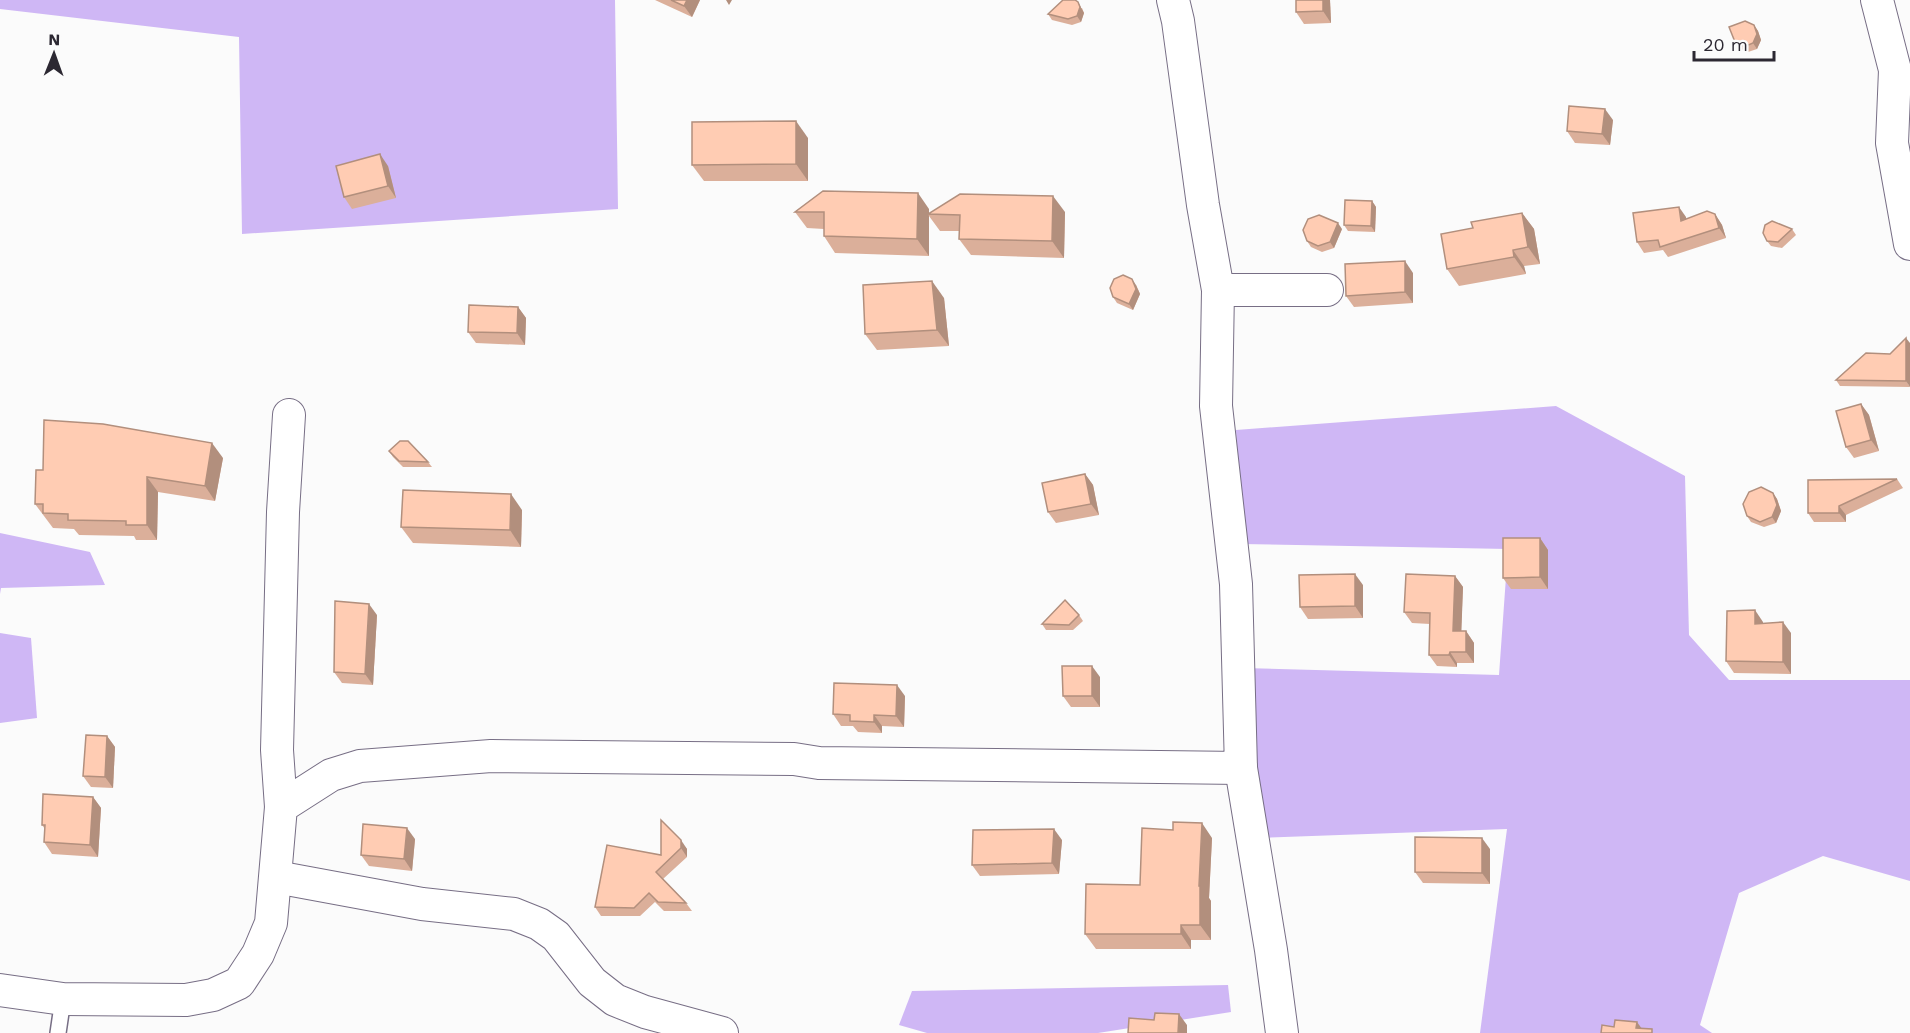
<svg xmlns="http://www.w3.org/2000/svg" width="1910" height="1033" viewBox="0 0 1910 1033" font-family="'Work Sans',sans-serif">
	<rect width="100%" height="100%" fill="#fbfbfb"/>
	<!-- forest -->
	<g fill="#cfb7f5">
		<path d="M 0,0 L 615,0 L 618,209 L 242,234 L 239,37 L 0,9 Z"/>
		<path d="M 1556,406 L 1685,476 L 1689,635 L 1729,680 L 1910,680 L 1910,881 L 1823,856 L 1739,893 L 1700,1025 L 1712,1033 L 1480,1033 L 1507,829 L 1255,838 L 1243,668 L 1499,675 L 1508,549 L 1241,544 L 1236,430 Z"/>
		<path d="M 0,533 L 90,552 L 105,585 L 1,588 L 0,594 Z"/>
		<path d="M 0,633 L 31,638 L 37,718 L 0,723 Z"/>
		<path d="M 1228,985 L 1231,1012 L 1098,1033 L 927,1033 L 899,1025 L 912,991 Z"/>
	</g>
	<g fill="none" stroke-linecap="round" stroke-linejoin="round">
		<defs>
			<path id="service" d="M 58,1033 L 63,999"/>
			<g id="minor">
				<path d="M 1877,0 L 1895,70 L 1892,143 L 1910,244"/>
				<path d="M 1218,290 L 1327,290"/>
				<path d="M 1241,768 L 1271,950 L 1282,1033"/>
				<path d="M 281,807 L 277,750 L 283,512 L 289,415"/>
				<path d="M 276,877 L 422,904 L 514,914 L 539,924 L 556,936 L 592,982 L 615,1000 L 645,1012 L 722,1033"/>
				<path d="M 0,990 L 63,999 L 186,1000 L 213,995 L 239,983 L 258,954 L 271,923 L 281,807 L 331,775 L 360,766 L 491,756 L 794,759 L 819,763 L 1241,768 L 1236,584 L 1216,406 L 1218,290 L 1203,205 L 1178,21 L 1173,0"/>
			</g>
		</defs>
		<!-- service casing -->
		<use href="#service" stroke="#776e85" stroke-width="18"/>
		<!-- minor casing -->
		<use href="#minor" stroke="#776e85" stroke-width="34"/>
		<!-- service -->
		<use href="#service" stroke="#fff" stroke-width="15"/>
		<!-- minor -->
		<use href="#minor" stroke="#fff" stroke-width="32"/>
	</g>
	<!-- wall -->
	<g fill="#dbaf9a">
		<path d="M 655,0 L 700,0 L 692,17 Z"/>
		<path d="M 1330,0 L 1331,23 L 1304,24 L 1296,12 Z"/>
		<path d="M 1082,8 L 1084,13 L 1081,22 L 1072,25 L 1052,20 L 1048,14 Z"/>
		<path d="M 1754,25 L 1758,31 L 1761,40 L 1757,49 L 1748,52 L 1739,48 L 1735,42 Z"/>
		<path d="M 1613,120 L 1610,145 L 1575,143 L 1567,131 Z"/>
		<path d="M 808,138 L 808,181 L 704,181 L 692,165 Z"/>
		<path d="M 388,166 L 396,198 L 352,209 L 344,197 Z"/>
		<path d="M 1372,201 L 1376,207 L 1375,232 L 1348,231 L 1344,225 Z"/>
		<path d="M 929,209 L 929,213 L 1065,212 L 1064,258 L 971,255 L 959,239 L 959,231 L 940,231 L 929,216 L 929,256 L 835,253 L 824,236 L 824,229 L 807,228 L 795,212 Z"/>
		<path d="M 1522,213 L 1534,229 L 1540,264 L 1524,266 L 1526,274 L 1459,286 L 1447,269 L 1473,228 Z"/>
		<path d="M 1715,214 L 1722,225 L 1726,238 L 1668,257 L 1663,250 L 1644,253 L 1637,242 L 1686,217 L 1686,219 Z"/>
		<path d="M 1342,229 L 1334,248 L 1322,252 L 1311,247 L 1307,241 Z"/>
		<path d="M 1792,229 L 1796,235 L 1782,248 L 1771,246 L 1767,241 Z"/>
		<path d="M 1413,273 L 1413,303 L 1354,307 L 1346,296 Z"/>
		<path d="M 1136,285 L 1140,294 L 1133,310 L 1117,303 L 1113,297 Z"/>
		<path d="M 944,298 L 949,346 L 877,350 L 865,334 Z"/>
		<path d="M 518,307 L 526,318 L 525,345 L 476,343 L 468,332 Z"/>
		<path d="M 1890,354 L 1910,387 L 1840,386 L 1836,380 Z"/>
		<path d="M 1861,404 L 1869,415 L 1879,451 L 1854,458 L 1846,447 Z"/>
		<path d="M 389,451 L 428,462 L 432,467 L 403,467 L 393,457 Z"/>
		<path d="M 223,458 L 215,501 L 158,492 L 157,540 L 136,540 L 134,536 L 79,535 L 74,529 L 53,528 L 35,504 L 43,470 Z"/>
		<path d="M 1085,474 L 1093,485 L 1099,515 L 1056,523 L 1048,512 Z"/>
		<path d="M 1897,479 L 1903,488 L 1846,515 L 1846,522 L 1814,522 L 1808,513 Z"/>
		<path d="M 1773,493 L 1777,499 L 1781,511 L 1776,523 L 1764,527 L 1751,522 L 1747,516 Z"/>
		<path d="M 522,510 L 521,547 L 413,543 L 401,527 Z"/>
		<path d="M 1540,538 L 1548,550 L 1548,589 L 1511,589 L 1503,578 Z"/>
		<path d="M 1455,576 L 1463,587 L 1461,631 L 1466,631 L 1474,643 L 1474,663 L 1457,663 L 1457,667 L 1437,666 L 1429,655 L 1430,624 L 1412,623 L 1404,612 Z"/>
		<path d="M 1363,585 L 1363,618 L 1308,619 L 1300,607 Z"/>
		<path d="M 377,615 L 373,685 L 342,683 L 334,672 Z"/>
		<path d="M 1079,615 L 1083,621 L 1073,630 L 1046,630 L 1042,624 Z"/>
		<path d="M 1763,622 L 1763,623 L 1791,633 L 1791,674 L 1734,673 L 1726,661 Z"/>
		<path d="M 1100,677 L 1100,707 L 1071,707 L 1063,696 Z"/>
		<path d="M 905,696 L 904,727 L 882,726 L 882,733 L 858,732 L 853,726 L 841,726 L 833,714 Z"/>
		<path d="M 107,736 L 115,747 L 113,788 L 91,787 L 83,776 Z"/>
		<path d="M 93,797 L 101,808 L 98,857 L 52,854 L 44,842 L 45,829 L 42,825 Z"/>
		<path d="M 661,820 L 687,849 L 687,857 L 663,879 L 686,903 L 692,911 L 664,911 L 655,902 L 640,916 L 601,916 L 595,907 L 661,855 Z"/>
		<path d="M 1212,838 L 1209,898 L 1211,901 L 1211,940 L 1191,940 L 1191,949 L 1096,949 L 1085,934 L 1140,885 Z"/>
		<path d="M 415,839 L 412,871 L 369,866 L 361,855 Z"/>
		<path d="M 1062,840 L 1059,874 L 980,876 L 972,865 Z"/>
		<path d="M 1490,849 L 1490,884 L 1423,883 L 1415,872 Z"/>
	</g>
	<!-- shaded-wall -->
	<g fill="#b28f7d">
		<path d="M 687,0 L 700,0 L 692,17 L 684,6 Z"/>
		<path d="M 726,0 L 732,0 L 729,5 Z"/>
		<path d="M 1323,0 L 1330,0 L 1331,23 L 1323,11 Z"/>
		<path d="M 1078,2 L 1084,13 L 1081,22 L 1077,16 Z"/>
		<path d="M 1754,25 L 1758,31 L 1761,40 L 1757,49 L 1753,43 Z"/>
		<path d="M 1605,109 L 1613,120 L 1610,145 L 1602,134 Z"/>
		<path d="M 796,121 L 808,138 L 808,181 L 796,164 Z"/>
		<path d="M 380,154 L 388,166 L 396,198 L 388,186 Z"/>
		<path d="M 918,193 L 929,209 L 929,214 L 928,214 L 929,216 L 929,256 L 917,239 Z"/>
		<path d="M 1053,196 L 1065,212 L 1064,258 L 1052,241 Z"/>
		<path d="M 1372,201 L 1376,207 L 1375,232 L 1371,226 Z"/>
		<path d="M 1679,207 L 1686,217 L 1688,231 L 1681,221 Z"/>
		<path d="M 1522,213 L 1534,229 L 1540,264 L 1528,247 Z"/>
		<path d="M 1715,214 L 1722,225 L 1726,238 L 1719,228 Z"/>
		<path d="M 1338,223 L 1342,229 L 1334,248 L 1330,242 Z"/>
		<path d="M 1513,250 L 1524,266 L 1526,274 L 1514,257 Z"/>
		<path d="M 1405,261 L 1413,273 L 1413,303 L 1405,292 Z"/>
		<path d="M 1132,279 L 1136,285 L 1140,294 L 1133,310 L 1129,304 Z"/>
		<path d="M 932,281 L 944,298 L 949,346 L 937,330 Z"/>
		<path d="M 518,307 L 526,318 L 525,345 L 517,333 Z"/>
		<path d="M 1906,338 L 1910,343 L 1910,387 L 1906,381 Z"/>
		<path d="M 1861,404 L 1869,415 L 1879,451 L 1871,440 Z"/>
		<path d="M 212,443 L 223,458 L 215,501 L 205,486 Z"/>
		<path d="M 1085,474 L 1093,485 L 1099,515 L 1091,504 Z"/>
		<path d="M 147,477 L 158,492 L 157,540 L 147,525 Z"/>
		<path d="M 1773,493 L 1777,499 L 1781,511 L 1776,523 L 1772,517 Z"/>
		<path d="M 511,494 L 522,510 L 521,547 L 510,530 Z"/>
		<path d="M 1839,506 L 1846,515 L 1846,522 L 1839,513 Z"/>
		<path d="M 1540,538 L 1548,550 L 1548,589 L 1540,577 Z"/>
		<path d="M 1355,574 L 1363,585 L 1363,618 L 1355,606 Z"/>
		<path d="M 1455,576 L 1463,587 L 1461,642 L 1453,631 Z"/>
		<path d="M 369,604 L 377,615 L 373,685 L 365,674 Z"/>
		<path d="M 1755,610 L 1763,622 L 1763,635 L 1755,624 Z"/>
		<path d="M 1783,622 L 1791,633 L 1791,674 L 1783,662 Z"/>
		<path d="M 1466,631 L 1474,643 L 1474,663 L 1466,652 Z"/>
		<path d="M 1450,652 L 1457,663 L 1457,667 L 1449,655 Z"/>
		<path d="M 1092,666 L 1100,677 L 1100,707 L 1092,696 Z"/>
		<path d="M 897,685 L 905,696 L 904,727 L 896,716 Z"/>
		<path d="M 874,715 L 882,726 L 882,733 L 874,722 Z"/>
		<path d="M 107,736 L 115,747 L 113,788 L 105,777 Z"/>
		<path d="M 93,797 L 101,808 L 98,857 L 90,845 Z"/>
		<path d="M 1202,823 L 1212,838 L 1209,898 L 1211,901 L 1211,940 L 1200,925 L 1199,886 Z"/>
		<path d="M 407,828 L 415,839 L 412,871 L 404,859 Z"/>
		<path d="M 1054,829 L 1062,840 L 1059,874 L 1052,863 Z"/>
		<path d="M 1482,838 L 1490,849 L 1490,884 L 1482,873 Z"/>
		<path d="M 681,840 L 687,849 L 687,857 L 681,848 Z"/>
		<path d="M 1181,925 L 1191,940 L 1191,949 L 1181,934 Z"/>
		<path d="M 1179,1014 L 1187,1025 L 1187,1033 L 1178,1033 Z"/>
		<path d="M 1637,1022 L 1645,1033 L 1636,1028 Z"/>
	</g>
	<!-- building -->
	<g fill="#ffccb3" stroke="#b28f7d" stroke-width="1.5">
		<path d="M 671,0 L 687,0 L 684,6 Z"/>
		<path d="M 1063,0 L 1075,0 L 1078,2 L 1080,7 L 1077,16 L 1068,19 L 1048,14 Z"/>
		<path d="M 1296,0 L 1323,0 L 1323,11 L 1296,12 Z"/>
		<path d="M 1745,21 L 1754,25 L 1757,34 L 1753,43 L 1744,47 L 1735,42 L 1729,27 Z"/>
		<path d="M 1569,106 L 1605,109 L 1602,134 L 1567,131 Z"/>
		<path d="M 796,121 L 796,164 L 692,165 L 692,122 Z"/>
		<path d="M 380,154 L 388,186 L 344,197 L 336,166 Z"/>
		<path d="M 823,191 L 918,193 L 917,239 L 824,236 L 824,212 L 795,212 Z"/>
		<path d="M 960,194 L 1053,196 L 1052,241 L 959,239 L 960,215 L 928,214 Z"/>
		<path d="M 1345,200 L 1372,201 L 1371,226 L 1344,225 Z"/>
		<path d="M 1679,207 L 1681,221 L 1707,211 L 1715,214 L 1719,228 L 1660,247 L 1658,240 L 1637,242 L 1633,213 Z"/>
		<path d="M 1522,213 L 1528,247 L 1513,250 L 1514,257 L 1447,269 L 1441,234 L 1473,228 L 1471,222 Z"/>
		<path d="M 1319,215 L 1338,223 L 1330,242 L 1318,246 L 1307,241 L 1303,230 L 1308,219 Z"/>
		<path d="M 1772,221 L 1792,229 L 1778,242 L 1767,241 L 1763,233 L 1765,225 Z"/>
		<path d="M 1405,261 L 1405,292 L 1346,296 L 1345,264 Z"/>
		<path d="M 1123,275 L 1132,279 L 1136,289 L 1129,304 L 1113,297 L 1110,288 L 1114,279 Z"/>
		<path d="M 932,281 L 937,330 L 865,334 L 863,285 Z"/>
		<path d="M 469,305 L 518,307 L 517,333 L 468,332 Z"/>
		<path d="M 1906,338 L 1906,381 L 1836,380 L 1866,353 L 1890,354 Z"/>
		<path d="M 1861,404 L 1871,440 L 1846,447 L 1836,411 Z"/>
		<path d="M 44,420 L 103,424 L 212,443 L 205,486 L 147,477 L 147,525 L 126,525 L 126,521 L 68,520 L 68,514 L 43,513 L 43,504 L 35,504 L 36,470 L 43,470 Z"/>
		<path d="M 400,441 L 408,441 L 428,462 L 399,461 L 389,451 Z"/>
		<path d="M 1085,474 L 1091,504 L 1048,512 L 1042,483 Z"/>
		<path d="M 1897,479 L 1839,506 L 1839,513 L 1808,513 L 1808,480 Z"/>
		<path d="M 1761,487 L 1773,493 L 1777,505 L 1772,517 L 1760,522 L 1747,516 L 1743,504 L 1749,492 Z"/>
		<path d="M 403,490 L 511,494 L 510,530 L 401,527 Z"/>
		<path d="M 1503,538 L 1540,538 L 1540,577 L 1503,578 Z"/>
		<path d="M 1355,574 L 1355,606 L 1300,607 L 1299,575 Z"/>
		<path d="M 1406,574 L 1455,576 L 1453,631 L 1466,631 L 1466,652 L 1450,652 L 1449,655 L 1429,655 L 1430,613 L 1404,612 Z"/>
		<path d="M 1065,600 L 1079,615 L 1069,625 L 1042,624 Z"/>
		<path d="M 335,601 L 369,604 L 365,674 L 334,672 Z"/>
		<path d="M 1755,610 L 1755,624 L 1783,622 L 1783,662 L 1726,661 L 1727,611 Z"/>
		<path d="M 1062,666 L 1092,666 L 1092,696 L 1063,696 Z"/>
		<path d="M 834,683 L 897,685 L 896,716 L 874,715 L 874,722 L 850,721 L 850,715 L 833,714 Z"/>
		<path d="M 86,735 L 107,736 L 105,777 L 83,776 Z"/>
		<path d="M 43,794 L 93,797 L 90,845 L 44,842 L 45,825 L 42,825 Z"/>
		<path d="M 661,820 L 681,840 L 681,848 L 656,872 L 686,903 L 658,902 L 649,893 L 634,908 L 595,907 L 607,845 L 661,855 Z"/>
		<path d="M 1173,822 L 1202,823 L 1199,886 L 1200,886 L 1200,925 L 1181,925 L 1181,934 L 1085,934 L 1086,884 L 1140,885 L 1142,828 L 1173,830 Z"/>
		<path d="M 363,824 L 407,828 L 404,859 L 361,855 Z"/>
		<path d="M 1054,829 L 1052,863 L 972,865 L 973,830 Z"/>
		<path d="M 1415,837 L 1482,838 L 1482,873 L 1415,872 Z"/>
		<path d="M 1155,1013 L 1179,1014 L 1178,1033 L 1128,1033 L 1129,1018 L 1154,1020 Z"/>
		<path d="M 1615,1020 L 1637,1022 L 1636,1028 L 1652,1029 L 1652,1033 L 1601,1033 L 1602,1025 L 1614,1027 Z"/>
	</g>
	<!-- north arrow -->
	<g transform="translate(54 54) rotate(1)" stroke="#fbfbfb" stroke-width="4.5" paint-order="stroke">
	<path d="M0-4.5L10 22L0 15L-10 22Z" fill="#2c2832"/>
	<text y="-9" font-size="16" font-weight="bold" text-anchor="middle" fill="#2c2832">N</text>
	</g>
	<!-- scale -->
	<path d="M1694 51v9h80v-9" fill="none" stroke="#2c2832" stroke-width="3"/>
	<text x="1703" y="51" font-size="18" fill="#2c2832" stroke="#fbfbfb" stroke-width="4.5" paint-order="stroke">20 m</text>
</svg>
